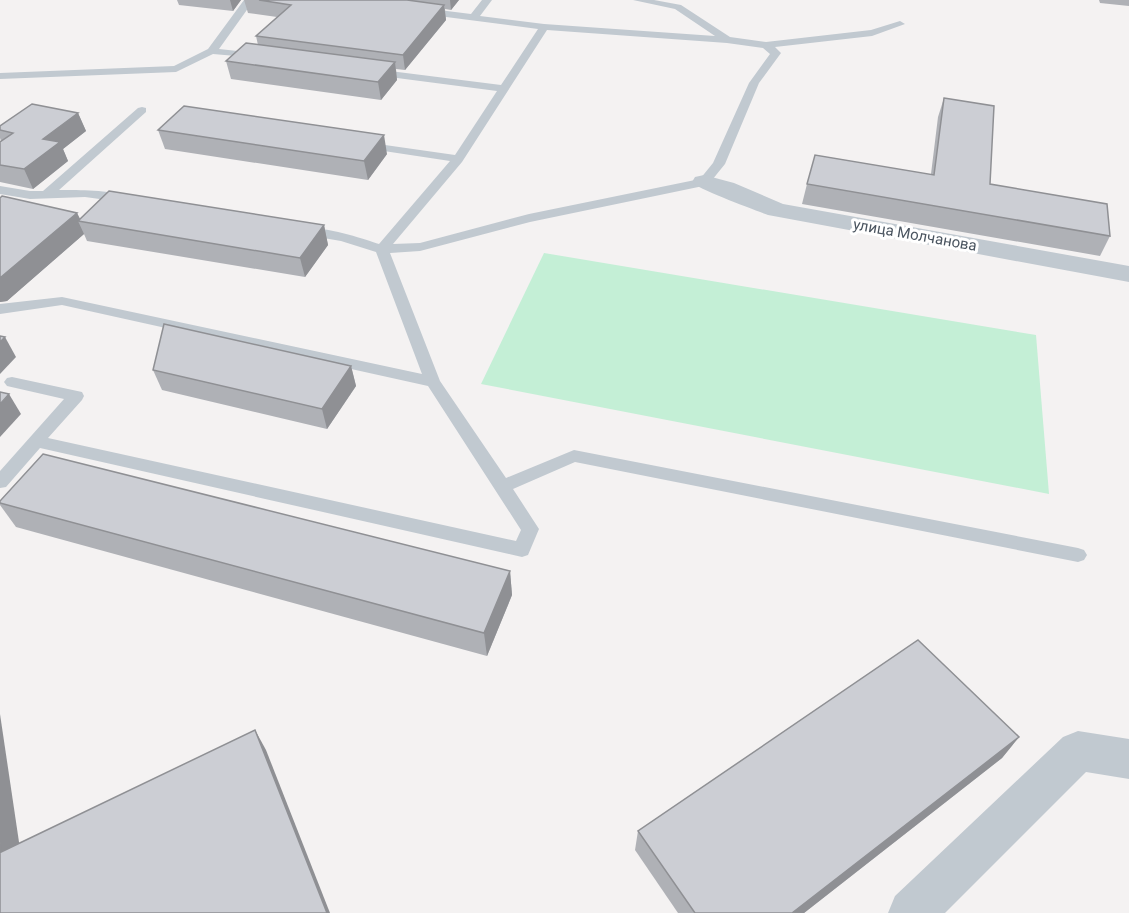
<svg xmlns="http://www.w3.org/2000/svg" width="1129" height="913" viewBox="0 0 1129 913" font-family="Roboto,sans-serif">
	<rect width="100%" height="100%" fill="#f4f2f2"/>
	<!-- green -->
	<path fill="#c4efd6" d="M 544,253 L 1036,335 L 1049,494 L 481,384 Z"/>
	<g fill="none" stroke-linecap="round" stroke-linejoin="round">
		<!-- service -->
		<g fill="#c1c9d0" fill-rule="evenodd">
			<path d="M 244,0 L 254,0 L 219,49 L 256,53 L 260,54 L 260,58 L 213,54 L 176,72 L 0,79 L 0,73 L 174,66 L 208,49 Z"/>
			<path d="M 482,0 L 492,0 L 480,16 L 544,24 L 715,36 L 675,9 L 633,0 L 654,0 L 681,5 L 730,37 L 766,42 L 871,30 L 900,21 L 905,24 L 872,36 L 775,47 L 781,53 L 759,83 L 725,164 L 708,185 L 530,222 L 420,251 L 390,253 L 440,381 L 506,478 L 574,450 L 1078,548 L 1084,550 L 1087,555 L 1084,560 L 1078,562 L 575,462 L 513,489 L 539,529 L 528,555 L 522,557 L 40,448 L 6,487 L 0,488 L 0,471 L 64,399 L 7,386 L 4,382 L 7,378 L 12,377 L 82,392 L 84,396 L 82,400 L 48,438 L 516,541 L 521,530 L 428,386 L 62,305 L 0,314 L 0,304 L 62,297 L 422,374 L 376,252 L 341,241 L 300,234 L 299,231 C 310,221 364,239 379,244 L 450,161 L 364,148 L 358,145 L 364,142 L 455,155 L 497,91 L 374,75 L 369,72 L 374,69 L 501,85 L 538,29 L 423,14 L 418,11 L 423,8 L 471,14 ZM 547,30 L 727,43 L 763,48 L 770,54 L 749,83 L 713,163 L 700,179 L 529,214 L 420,243 L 393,244 L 462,162 Z"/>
			<path d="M 142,107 L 146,108 L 146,112 L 59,190 C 76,190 118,189 131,200 L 129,203 L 85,197 L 30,199 L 0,194 L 0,186 L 30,191 L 43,191 L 138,108 Z"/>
		</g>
		<!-- minor -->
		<g fill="#c1c9d0" fill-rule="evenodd">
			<path d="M 704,175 L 734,183 L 783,204 L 1129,266 L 1129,282 L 768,215 C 755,210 697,189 692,182 L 695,177 Z"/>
			<path d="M 1078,731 L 1129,739 L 1129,779 L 1086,772 L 945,913 L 888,913 L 895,896 L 1063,737 Z"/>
		</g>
	</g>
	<!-- wall -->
	<g fill="#afb1b6">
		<path d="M 177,0 L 241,0 L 233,11 L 179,5 Z"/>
		<path d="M 244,0 L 459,0 L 451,10 L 445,9 L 446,20 L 405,70 L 396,69 L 397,80 L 381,100 L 231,79 L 226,61 L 258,45 L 256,36 L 277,17 L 248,13 Z"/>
		<path d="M 1099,0 L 1129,0 L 1129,6 L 1100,3 Z"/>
		<path d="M 944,98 L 990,184 L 1110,236 L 1100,256 L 802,204 L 807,184 L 931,174 L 938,117 Z"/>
		<path d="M 78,113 L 86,131 L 63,149 L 68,161 L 33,189 L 0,182 L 0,142 L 1,141 L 0,138 L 0,126 Z"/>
		<path d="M 158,130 L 387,154 L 368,180 L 165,149 Z"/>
		<path d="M 0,198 L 77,213 L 80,219 L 324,225 L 328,245 L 305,277 L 87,241 L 84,234 L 7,301 L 0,302 Z"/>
		<path d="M 351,366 L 356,386 L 327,429 L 162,390 L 153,370 Z"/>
		<path d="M 0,501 L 510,571 L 512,595 L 487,656 L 16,527 L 0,505 Z"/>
		<path d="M 1019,737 L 1002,758 L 804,913 L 678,913 L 635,850 L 638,831 Z"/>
	</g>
	<!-- shaded-wall -->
	<g fill="#8f9094">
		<path d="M 230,0 L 241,0 L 233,11 Z"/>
		<path d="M 450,0 L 459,0 L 451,10 Z"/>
		<path d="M 444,5 L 446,20 L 405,70 L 403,55 Z"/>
		<path d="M 395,62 L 397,80 L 381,100 L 378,82 Z"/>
		<path d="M 78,113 L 86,131 L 63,149 L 68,161 L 33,189 L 24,169 L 43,139 Z"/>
		<path d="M 384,135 L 387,154 L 368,180 L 364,161 Z"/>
		<path d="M 77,213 L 81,221 L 78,221 L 84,234 L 7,301 L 0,302 L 0,278 Z"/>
		<path d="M 324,225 L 328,245 L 305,277 L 300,258 Z"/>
		<path d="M 5,337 L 16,357 L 0,374 L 0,342 Z"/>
		<path d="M 351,366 L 356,386 L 327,429 L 322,409 Z"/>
		<path d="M 9,394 L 21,414 L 0,437 L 0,404 Z"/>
		<path d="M 510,571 L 512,595 L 487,656 L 484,633 Z"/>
		<path d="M 0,714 L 23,869 L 1,852 L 0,842 Z"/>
		<path d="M 255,730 L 266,750 L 330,913 L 327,913 Z"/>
		<path d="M 1019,737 L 1002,758 L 804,913 L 792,913 Z"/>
	</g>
	<!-- building -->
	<g fill="#ccced4" stroke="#8f9094" stroke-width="1.5">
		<path d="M 259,0 L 407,0 L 444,5 L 403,55 L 256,36 L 291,5 Z"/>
		<path d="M 246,43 L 395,62 L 378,82 L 226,61 Z"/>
		<path d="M 944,98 L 994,106 L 990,184 L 1107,204 L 1110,236 L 807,184 L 815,155 L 934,175 Z"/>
		<path d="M 32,104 L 78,113 L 43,139 L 60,142 L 24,169 L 0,165 L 0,142 L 13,133 L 0,130 L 0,126 Z"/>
		<path d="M 184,106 L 384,135 L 364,161 L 158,130 Z"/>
		<path d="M 109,191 L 324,225 L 300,258 L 78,221 Z"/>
		<path d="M 2,196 L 77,213 L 0,278 L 0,198 Z"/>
		<path d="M 164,324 L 351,366 L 322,409 L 153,370 Z"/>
		<path d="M 0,336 L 5,337 L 0,342 Z"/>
		<path d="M 0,392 L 9,394 L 0,404 Z"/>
		<path d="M 43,454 L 510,571 L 484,633 L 0,503 L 0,501 Z"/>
		<path d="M 918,640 L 1019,737 L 792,913 L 695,913 L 638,831 Z"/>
		<path d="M 255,730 L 327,913 L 0,913 L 0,842 L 1,852 Z"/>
	</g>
	<g text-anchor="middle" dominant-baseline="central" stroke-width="6" stroke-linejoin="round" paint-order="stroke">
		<!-- far-street labels -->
		<g font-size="15" fill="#4a545f" stroke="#fff">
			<text transform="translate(915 235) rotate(10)">улица Молчанова</text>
		</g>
	</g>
</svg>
